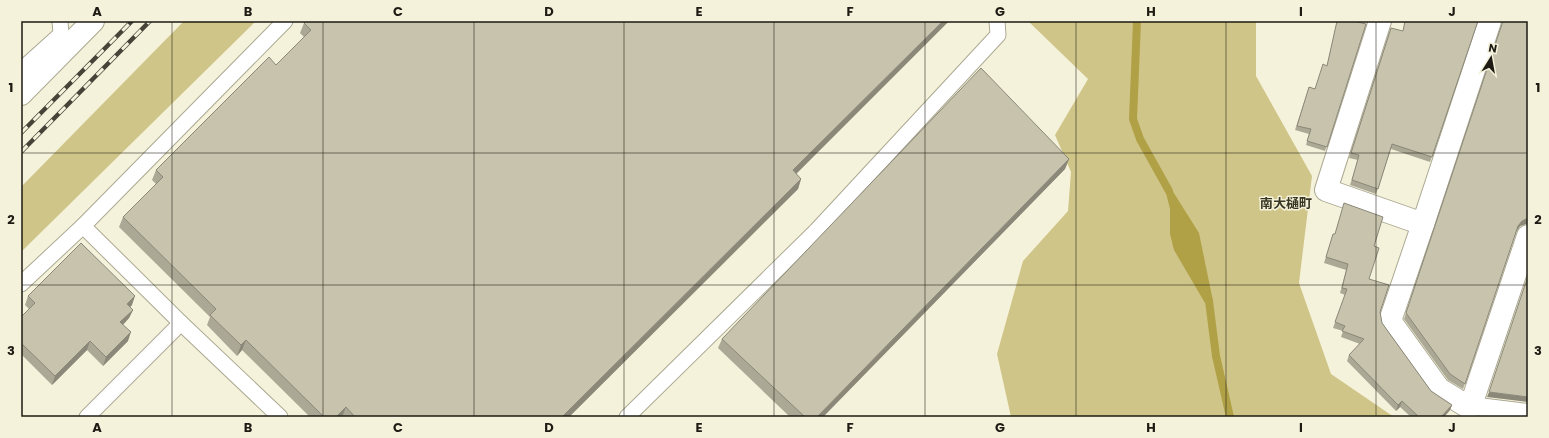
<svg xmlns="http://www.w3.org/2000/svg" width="1549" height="438" viewBox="0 0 1549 438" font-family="Poppins,'Noto Sans JP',sans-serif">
	<rect width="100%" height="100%" fill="#f5f2db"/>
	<!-- green -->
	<g fill="#d0c588">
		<path d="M 184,21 L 256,21 L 21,252 L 21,187 Z"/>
		<path d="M 1028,21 L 1256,21 L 1256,76 L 1312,176 L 1299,283 L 1331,374 L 1394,417 L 1011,417 L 997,354 L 1023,261 L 1068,211 L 1071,172 L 1055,135 L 1088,79 Z"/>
	</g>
	<!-- water -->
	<path fill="#b1a146" d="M 1172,190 L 1199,233 L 1213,301 L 1205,303 L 1174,250 L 1170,234 L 1170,209 L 1166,193 Z"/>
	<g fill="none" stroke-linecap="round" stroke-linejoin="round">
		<!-- stream -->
		<g stroke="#b1a146" stroke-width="8">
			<path d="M 1137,21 L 1133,119 L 1140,139 L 1169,191"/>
			<path d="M 1209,301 L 1216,356 L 1230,417"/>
		</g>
		<defs>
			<g id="service">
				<path d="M 21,70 L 61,34 L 60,21"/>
				<path d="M 83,226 L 181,323 L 280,417"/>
				<path d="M 21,284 L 83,226 L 285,21"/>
				<path d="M 87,417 L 181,323"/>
				<path d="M 627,417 L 816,231 L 998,35 L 997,21"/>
			</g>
			<g id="minor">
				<path d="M 1380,21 L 1326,190 L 1423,224 L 1390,321 L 1439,389 L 1470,408 L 1528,415"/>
				<path d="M 21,94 L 93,21"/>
				<path d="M 1423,224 L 1490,21"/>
				<path d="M 1470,408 L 1528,236"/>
			</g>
		</defs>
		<!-- service casing -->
		<use href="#service" stroke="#aca993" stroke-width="17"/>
		<!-- minor casing -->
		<use href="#minor" stroke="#aca993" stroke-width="24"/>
		<!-- service -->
		<use href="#service" stroke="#fff" stroke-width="15"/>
		<!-- minor -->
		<use href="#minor" stroke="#fff" stroke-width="22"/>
		<defs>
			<g id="rail">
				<path d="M 21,133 L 132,21"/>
				<path d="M 21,152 L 150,21"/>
			</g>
		</defs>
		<!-- rail casing -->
		<use href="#rail" stroke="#464439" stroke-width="4.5"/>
		<!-- rail -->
		<use href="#rail" stroke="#f5f2db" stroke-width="3" stroke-dasharray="9" stroke-linecap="butt"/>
	</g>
	<!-- wall -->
	<g fill="#aba895">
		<path d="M 949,21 L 796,174 L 801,179 L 798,189 L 569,417 L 310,417 L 242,350 L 237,356 L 207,325 L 210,317 L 119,227 L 123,217 L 156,184 L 152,180 L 156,170 L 276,65 L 304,37 L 300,33 L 304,23 Z"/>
		<path d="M 1337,21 L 1354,21 L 1366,24 L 1325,151 L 1306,145 L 1309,134 L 1295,130 L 1309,87 L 1315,89 L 1327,65 Z"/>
		<path d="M 1405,21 L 1478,21 L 1430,162 L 1391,149 L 1376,194 L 1350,185 L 1358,160 L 1349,158 L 1389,33 L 1403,31 Z"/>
		<path d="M 1502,21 L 1528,21 L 1528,224 L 1526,224 L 1520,226 L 1516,232 L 1463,389 L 1448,380 L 1404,319 L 1502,25 Z"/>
		<path d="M 1069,159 L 1065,169 L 823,417 L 790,417 L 718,348 L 722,339 Z"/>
		<path d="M 1344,203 L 1374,246 L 1369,279 L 1380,312 L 1382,323 L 1431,391 L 1452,405 L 1450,410 L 1444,417 L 1411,417 L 1400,407 L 1396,411 L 1347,361 L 1349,355 L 1360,344 L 1341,337 L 1343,331 L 1333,328 L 1345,295 L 1340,293 L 1346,270 L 1324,263 L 1333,234 L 1335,234 Z"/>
		<path d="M 28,296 L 132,305 L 130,307 L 133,310 L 129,318 L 123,325 L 128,341 L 103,366 L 87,350 L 52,385 L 21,354 L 21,317 L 29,309 L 25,305 Z"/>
	</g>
	<!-- shaded-wall -->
	<g fill="#8b8879">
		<path d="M 943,21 L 949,21 L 789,181 L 793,170 Z"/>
		<path d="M 1069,159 L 1065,169 L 823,417 L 817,417 Z"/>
		<path d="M 801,179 L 798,189 L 569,417 L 562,417 Z"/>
		<path d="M 1528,218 L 1528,224 L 1526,224 L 1520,226 L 1516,232 L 1518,226 L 1522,221 Z"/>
		<path d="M 135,296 L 132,305 L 124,313 L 127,304 Z"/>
		<path d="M 133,310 L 129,318 L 117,331 L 120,322 Z"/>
		<path d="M 131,332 L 128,341 L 103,366 L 106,357 Z"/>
		<path d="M 246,340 L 242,350 L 237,356 L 241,345 Z"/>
		<path d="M 90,341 L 87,350 L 52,385 L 55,376 Z"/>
		<path d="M 1489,392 L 1528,397 L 1528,402 L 1487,397 Z"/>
		<path d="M 1402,401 L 1400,407 L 1396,411 L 1398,405 Z"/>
		<path d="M 1452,405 L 1450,410 L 1444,417 L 1441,417 Z"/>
		<path d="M 346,407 L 342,417 L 336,417 Z"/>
	</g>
	<!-- building -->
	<g fill="#c7c3ad" stroke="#8b8879">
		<path d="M 306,21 L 943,21 L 793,170 L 801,179 L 562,417 L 355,417 L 346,407 L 336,417 L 324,417 L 246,340 L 241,345 L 210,315 L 216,309 L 123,217 L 163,177 L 156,170 L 269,57 L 276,65 L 311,30 L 304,23 Z"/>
		<path d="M 1337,21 L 1354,21 L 1366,24 L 1327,147 L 1307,141 L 1311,129 L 1297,126 L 1309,87 L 1315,89 L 1323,64 L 1327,66 Z"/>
		<path d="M 1405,21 L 1478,21 L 1432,157 L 1392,144 L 1378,189 L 1352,180 L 1359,155 L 1351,153 L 1391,28 L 1403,31 Z"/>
		<path d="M 1503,21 L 1528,21 L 1528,218 L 1522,221 L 1518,226 L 1465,384 L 1450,374 L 1406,313 Z"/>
		<path d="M 981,68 L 1069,159 L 817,417 L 805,417 L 722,339 Z"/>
		<path d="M 1344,203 L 1383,217 L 1374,246 L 1379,248 L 1369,279 L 1389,285 L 1380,312 L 1382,323 L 1431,391 L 1452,405 L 1441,417 L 1419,417 L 1402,401 L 1398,405 L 1349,355 L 1364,339 L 1342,331 L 1345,326 L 1335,322 L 1347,289 L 1342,288 L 1348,264 L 1326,257 L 1333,234 L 1335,234 Z"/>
		<path d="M 81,243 L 135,296 L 127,304 L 133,310 L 120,322 L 131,332 L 106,357 L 90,341 L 55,376 L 21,343 L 21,317 L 35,303 L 28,296 Z"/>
		<path d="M 1528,276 L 1528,397 L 1489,392 Z"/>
		<path d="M 1477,416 L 1488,417 L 1477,417 Z"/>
	</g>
	<!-- grid -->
	<path fill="none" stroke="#1d1b13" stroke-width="1" stroke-opacity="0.55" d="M 172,21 L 172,417M 323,21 L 323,417M 474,21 L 474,417M 624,21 L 624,417M 774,21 L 774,417M 925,21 L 925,417M 1076,21 L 1076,417M 1226,21 L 1226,417M 1376,21 L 1376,417M 21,153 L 1528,153M 21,285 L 1528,285"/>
	<g text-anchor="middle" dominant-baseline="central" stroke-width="3" stroke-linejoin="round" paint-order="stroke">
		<!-- neighbourhood labels -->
		<g font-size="13" font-weight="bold" fill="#383522" stroke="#f5f2db">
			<text x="1286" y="203">南大樋町</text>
		</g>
	</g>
	<!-- border -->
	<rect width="1549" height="438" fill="none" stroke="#f5f2db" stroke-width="44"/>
	<!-- north arrow -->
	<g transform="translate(1491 58) rotate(11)" stroke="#f5f2db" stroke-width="3" paint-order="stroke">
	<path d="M0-3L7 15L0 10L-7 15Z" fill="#1d1b13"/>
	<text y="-6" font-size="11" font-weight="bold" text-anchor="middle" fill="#1d1b13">N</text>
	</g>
	<rect x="22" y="22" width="1505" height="394" fill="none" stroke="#1d1b13" stroke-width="1.5"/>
	<g font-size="13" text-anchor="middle" font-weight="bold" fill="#1d1b13">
		<text x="97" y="16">A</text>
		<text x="248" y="16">B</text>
		<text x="398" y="16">C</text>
		<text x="549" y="16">D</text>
		<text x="699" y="16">E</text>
		<text x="850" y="16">F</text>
		<text x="1000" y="16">G</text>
		<text x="1151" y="16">H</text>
		<text x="1301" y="16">I</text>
		<text x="1452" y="16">J</text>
		<text x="11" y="92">1</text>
		<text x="1538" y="92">1</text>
		<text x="11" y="224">2</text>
		<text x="1538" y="224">2</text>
		<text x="11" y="355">3</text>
		<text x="1538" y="355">3</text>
		<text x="97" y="432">A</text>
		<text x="248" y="432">B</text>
		<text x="398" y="432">C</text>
		<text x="549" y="432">D</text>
		<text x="699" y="432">E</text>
		<text x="850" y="432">F</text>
		<text x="1000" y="432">G</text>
		<text x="1151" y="432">H</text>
		<text x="1301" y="432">I</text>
		<text x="1452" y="432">J</text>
	</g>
</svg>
